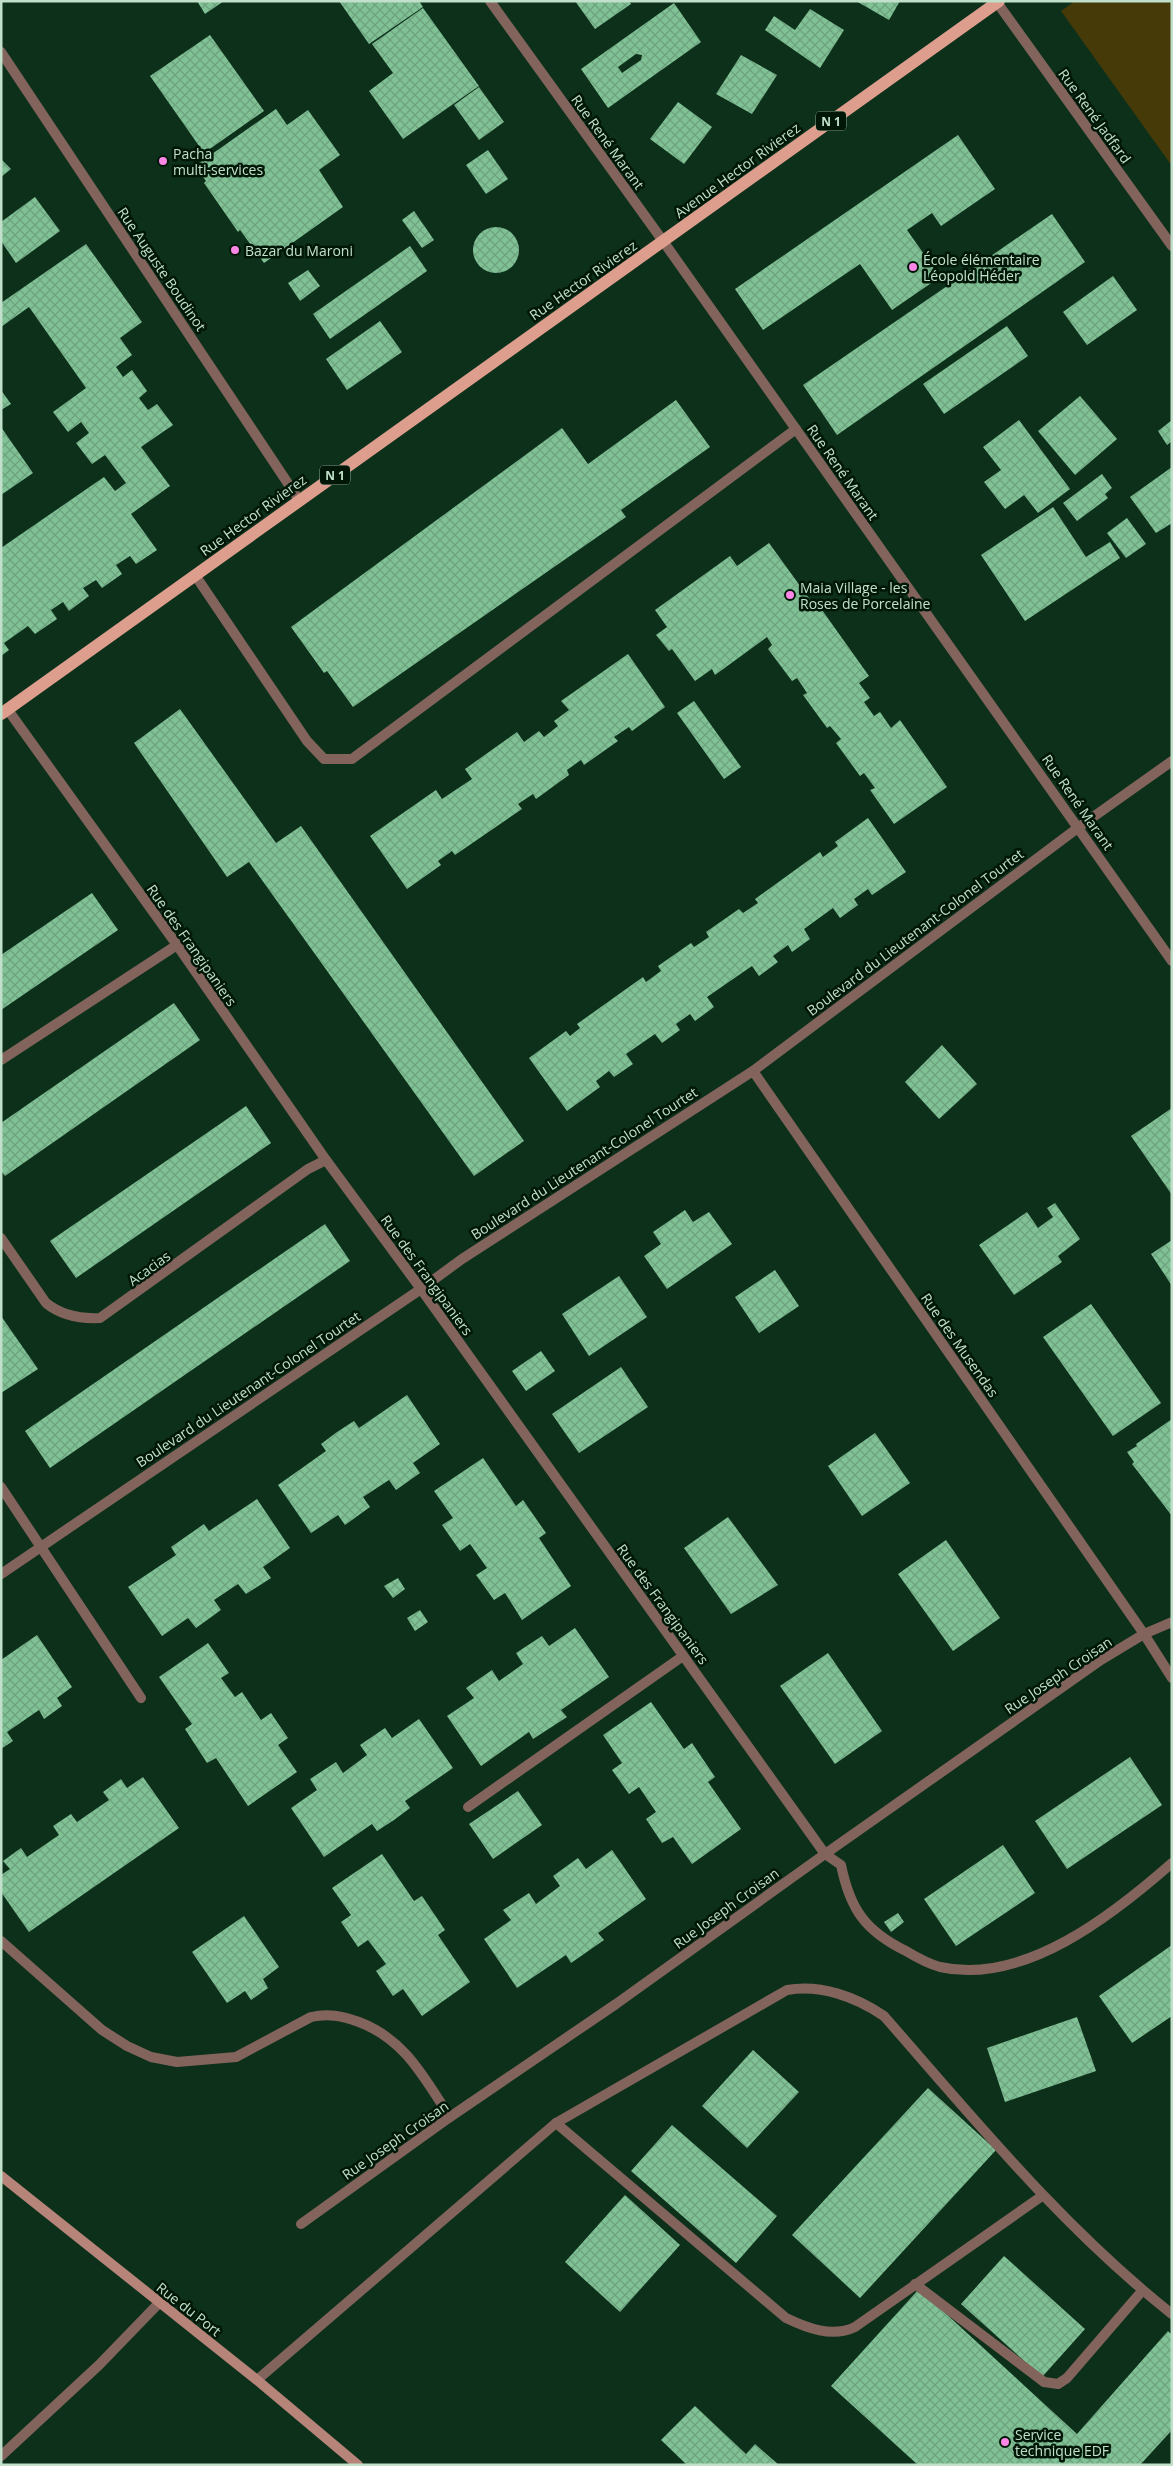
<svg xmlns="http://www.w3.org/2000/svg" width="1173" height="2466" viewBox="0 0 1173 2466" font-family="'Open Sans',sans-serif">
	<defs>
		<pattern id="building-cross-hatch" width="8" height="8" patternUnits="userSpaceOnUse" patternTransform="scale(1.25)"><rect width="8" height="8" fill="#80c295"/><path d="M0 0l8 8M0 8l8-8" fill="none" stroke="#6ea27f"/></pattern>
	</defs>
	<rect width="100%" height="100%" fill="#0d301b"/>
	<!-- pitch -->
	<path fill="#463a09" d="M 1075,1 L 1172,1 L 1172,166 L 1061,11 Z"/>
	<!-- building -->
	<g fill="url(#building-cross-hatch)" fill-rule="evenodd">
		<path d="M 197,1 L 224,1 L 205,14 Z"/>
		<path d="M 339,1 L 419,1 L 423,7 L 369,44 Z"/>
		<path d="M 575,1 L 629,1 L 631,4 L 595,29 Z"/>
		<path d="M 856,1 L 900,1 L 889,20 Z"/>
		<path d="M 674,3 L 701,42 L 608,108 L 581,69 ZM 636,54 L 642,55 L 641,60 L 622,73 L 618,67 Z"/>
		<path d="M 423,8 L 479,86 L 403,139 L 369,91 L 393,73 L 372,44 Z"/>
		<path d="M 810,9 L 844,30 L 820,68 L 765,30 L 774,16 L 795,30 Z"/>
		<path d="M 210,35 L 264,111 L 204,153 L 150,76 Z"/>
		<path d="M 741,55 L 777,75 L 752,114 L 716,94 Z"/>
		<path d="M 479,87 L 504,122 L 479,140 L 454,105 Z"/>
		<path d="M 678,102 L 712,127 L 684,164 L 650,139 Z"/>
		<path d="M 276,109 L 287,125 L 308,110 L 340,155 L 319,170 L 343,207 L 264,263 L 240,230 L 238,232 L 204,183 L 206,181 L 195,166 Z"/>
		<path d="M 958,135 L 995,189 L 941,226 L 932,213 L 907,230 L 940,277 L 892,310 L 860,264 L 763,330 L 735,289 Z"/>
		<path d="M 488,150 L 508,179 L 486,194 L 466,165 Z"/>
		<path d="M 1,159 L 11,169 L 1,177 Z"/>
		<path d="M 35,197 L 60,231 L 16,263 L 1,241 L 1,222 Z"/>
		<path d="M 414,211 L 434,240 L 422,248 L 402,220 Z"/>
		<path d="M 1052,214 L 1085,262 L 837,435 L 803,385 Z"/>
		<circle cx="496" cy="250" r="23"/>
		<path d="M 86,244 L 142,322 L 120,338 L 132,355 L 116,367 L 123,377 L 132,370 L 147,391 L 139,398 L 148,410 L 157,404 L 173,425 L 141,447 L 170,486 L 131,514 L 157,550 L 136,564 L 130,556 L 116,565 L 122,574 L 102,588 L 96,580 L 83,588 L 89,596 L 69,611 L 63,602 L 51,610 L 57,619 L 35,634 L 28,626 L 4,643 L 9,650 L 1,656 L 1,548 L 104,477 L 115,491 L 126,483 L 105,455 L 92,464 L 76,443 L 89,433 L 81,422 L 68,432 L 53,412 L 86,388 L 29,307 L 1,327 L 1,303 Z"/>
		<path d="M 410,246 L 427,271 L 330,339 L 313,314 Z"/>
		<path d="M 308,270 L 320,286 L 300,301 L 288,283 Z"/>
		<path d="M 1113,276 L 1137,310 L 1087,345 L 1063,312 Z"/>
		<path d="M 380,321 L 402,352 L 347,390 L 326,359 Z"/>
		<path d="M 1007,326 L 1028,356 L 944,414 L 923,384 Z"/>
		<path d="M 1,390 L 11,404 L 1,410 Z"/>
		<path d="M 1080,396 L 1117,439 L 1075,475 L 1038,431 Z"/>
		<path d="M 676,400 L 710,447 L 621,510 L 626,517 L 353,707 L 327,671 L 324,673 L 291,627 L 562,428 L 588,464 Z"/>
		<path d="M 1019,420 L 1070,489 L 1038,513 L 1024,495 L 1005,509 L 984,482 L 1001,470 L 983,447 Z"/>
		<path d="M 1172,420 L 1172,441 L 1167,445 L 1158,431 Z"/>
		<path d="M 1,427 L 33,473 L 1,495 Z"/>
		<path d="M 1172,467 L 1172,523 L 1156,533 L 1130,497 Z"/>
		<path d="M 1102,474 L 1112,488 L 1105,494 L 1108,498 L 1077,521 L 1063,503 Z"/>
		<path d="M 1053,507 L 1086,557 L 1110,542 L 1120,558 L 1025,621 L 981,555 Z"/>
		<path d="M 1127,518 L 1146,544 L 1126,558 L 1107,533 Z"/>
		<path d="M 769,543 L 819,612 L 822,610 L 869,676 L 859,683 L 870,698 L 864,702 L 874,716 L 880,712 L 891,728 L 900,720 L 947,787 L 894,824 L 870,790 L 875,788 L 864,773 L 860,776 L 836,743 L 841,739 L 830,726 L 827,728 L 803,695 L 807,693 L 797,678 L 792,681 L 768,649 L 772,645 L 767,637 L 715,675 L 712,669 L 695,681 L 672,649 L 669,651 L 656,635 L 667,627 L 655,610 L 730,556 L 737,566 Z"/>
		<path d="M 628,654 L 665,707 L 632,731 L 629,727 L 614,737 L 618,741 L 584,765 L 581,760 L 567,770 L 569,775 L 536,799 L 533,794 L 518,804 L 522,809 L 455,855 L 452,851 L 438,861 L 441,865 L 407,889 L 370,836 L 436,790 L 442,799 L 472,779 L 465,769 L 517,732 L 524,742 L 539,731 L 544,737 L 558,726 L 554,721 L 569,710 L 561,701 Z"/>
		<path d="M 694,701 L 741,767 L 724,779 L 677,713 Z"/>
		<path d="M 180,709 L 276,843 L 301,826 L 524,1141 L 474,1176 L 249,862 L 227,877 L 134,743 Z"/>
		<path d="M 868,818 L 906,872 L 872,895 L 868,889 L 854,899 L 858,905 L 840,918 L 833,908 L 804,929 L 810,939 L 792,952 L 788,945 L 773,956 L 778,962 L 759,976 L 752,966 L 707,997 L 714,1007 L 695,1021 L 690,1014 L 676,1024 L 680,1030 L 662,1043 L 655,1034 L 626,1054 L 633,1064 L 614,1077 L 609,1071 L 596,1081 L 600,1087 L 567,1111 L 529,1058 L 566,1031 L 570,1036 L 580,1028 L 577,1024 L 643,977 L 646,982 L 661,971 L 658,966 L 691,943 L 694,947 L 709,937 L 706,932 L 739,909 L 743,913 L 758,903 L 755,899 L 820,852 L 823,857 L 838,846 L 835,842 Z"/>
		<path d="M 92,893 L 118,930 L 1,1010 L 1,955 Z"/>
		<path d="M 174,1003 L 200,1040 L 5,1176 L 1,1171 L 1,1123 Z"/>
		<path d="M 942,1045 L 977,1084 L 939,1119 L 905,1082 Z"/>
		<path d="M 246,1106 L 271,1143 L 76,1278 L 50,1241 Z"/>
		<path d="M 1172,1108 L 1172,1195 L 1131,1136 Z"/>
		<path d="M 1055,1203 L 1080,1239 L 1058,1256 L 1062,1262 L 1014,1295 L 979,1245 L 1027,1212 L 1038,1228 L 1053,1217 L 1047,1208 Z"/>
		<path d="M 685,1210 L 693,1222 L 709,1212 L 732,1244 L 667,1289 L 644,1256 L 661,1244 L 653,1232 Z"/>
		<path d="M 325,1224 L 350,1261 L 50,1468 L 25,1431 Z"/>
		<path d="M 1172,1240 L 1172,1286 L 1151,1254 Z"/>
		<path d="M 775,1270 L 799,1306 L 759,1333 L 735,1297 Z"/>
		<path d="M 619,1276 L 647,1317 L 589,1356 L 562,1314 Z"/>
		<path d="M 1091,1304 L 1161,1403 L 1113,1436 L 1043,1337 Z"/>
		<path d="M 1,1316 L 38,1369 L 1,1393 Z"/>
		<path d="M 541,1351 L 555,1371 L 526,1391 L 512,1371 Z"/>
		<path d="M 621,1367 L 648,1407 L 579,1453 L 552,1414 Z"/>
		<path d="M 407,1395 L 440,1444 L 413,1463 L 420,1473 L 396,1490 L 389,1480 L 363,1497 L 370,1507 L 345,1525 L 338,1515 L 311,1533 L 278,1485 L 326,1451 L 321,1444 L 337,1432 L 354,1421 L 359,1428 Z"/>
		<path d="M 1172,1419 L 1172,1516 L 1132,1464 L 1134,1462 L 1127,1452 L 1137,1446 L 1136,1444 Z"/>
		<path d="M 875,1433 L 910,1483 L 862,1516 L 828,1466 Z"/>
		<path d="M 483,1458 L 516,1506 L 523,1500 L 546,1533 L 539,1538 L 571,1586 L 522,1620 L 505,1593 L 494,1600 L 476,1575 L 487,1568 L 470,1544 L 460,1551 L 442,1525 L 453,1518 L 434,1491 Z"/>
		<path d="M 257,1499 L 290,1548 L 263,1567 L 271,1578 L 246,1594 L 238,1584 L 214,1600 L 221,1610 L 196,1628 L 188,1618 L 162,1636 L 128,1587 L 176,1555 L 171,1547 L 204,1524 L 209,1531 Z"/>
		<path d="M 728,1517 L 778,1585 L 731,1614 L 684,1548 Z"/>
		<path d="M 946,1540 L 1000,1618 L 953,1651 L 898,1574 Z"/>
		<path d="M 398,1578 L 405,1589 L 393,1598 L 384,1586 Z"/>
		<path d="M 420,1610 L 428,1622 L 415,1631 L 407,1618 Z"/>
		<path d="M 575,1628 L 609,1677 L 561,1710 L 567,1717 L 533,1739 L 529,1732 L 481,1766 L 447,1716 L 474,1698 L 466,1688 L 492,1670 L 499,1681 L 523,1664 L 516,1653 L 542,1636 L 549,1646 Z"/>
		<path d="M 37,1635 L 72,1687 L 57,1698 L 62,1706 L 44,1719 L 39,1710 L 7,1732 L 13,1741 L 1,1749 L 1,1660 Z"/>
		<path d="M 208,1643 L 229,1673 L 221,1678 L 235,1697 L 242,1692 L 261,1720 L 271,1713 L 288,1738 L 278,1745 L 297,1772 L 248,1806 L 216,1758 L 207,1763 L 185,1729 L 192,1724 L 159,1677 Z"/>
		<path d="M 828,1653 L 882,1731 L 835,1764 L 780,1686 Z"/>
		<path d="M 651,1702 L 684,1749 L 692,1743 L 715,1777 L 708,1782 L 741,1829 L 692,1864 L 673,1837 L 662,1843 L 646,1819 L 656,1812 L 639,1787 L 629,1794 L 612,1770 L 622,1763 L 603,1735 Z"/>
		<path d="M 419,1719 L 453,1768 L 405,1801 L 410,1808 L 394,1820 L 377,1831 L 372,1824 L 324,1857 L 291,1808 L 317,1790 L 310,1779 L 336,1762 L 343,1773 L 367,1755 L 360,1745 L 385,1728 L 392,1738 Z"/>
		<path d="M 1130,1757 L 1162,1805 L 1067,1869 L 1035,1821 Z"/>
		<path d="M 143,1777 L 179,1828 L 29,1932 L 1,1892 L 1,1875 L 10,1869 L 3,1861 L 21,1848 L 27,1857 L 59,1835 L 53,1826 L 71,1814 L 77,1822 L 109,1800 L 103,1792 L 121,1779 L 127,1788 Z"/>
		<path d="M 518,1791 L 542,1825 L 493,1859 L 469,1824 Z"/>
		<path d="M 1003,1845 L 1035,1893 L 956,1946 L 924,1899 Z"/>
		<path d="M 612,1850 L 646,1899 L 598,1933 L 604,1940 L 571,1963 L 566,1955 L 517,1988 L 484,1939 L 511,1920 L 503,1910 L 529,1893 L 536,1904 L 560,1886 L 553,1876 L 578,1858 L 586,1869 Z"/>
		<path d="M 382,1854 L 414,1901 L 422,1896 L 445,1930 L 438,1935 L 470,1982 L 422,2016 L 403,1989 L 393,1996 L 376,1971 L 386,1964 L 368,1940 L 358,1947 L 341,1922 L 351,1915 L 332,1888 Z"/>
		<path d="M 898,1913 L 904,1922 L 891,1932 L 884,1922 Z"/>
		<path d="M 244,1916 L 279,1967 L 263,1979 L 268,1988 L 251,2000 L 245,1991 L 227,2003 L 192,1952 Z"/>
		<path d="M 1172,1945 L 1172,2016 L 1132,2043 L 1099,1996 Z"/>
		<path d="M 1077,2017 L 1096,2071 L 1005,2102 L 987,2048 Z"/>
		<path d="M 753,2050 L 799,2092 L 747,2148 L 702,2106 Z"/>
		<path d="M 928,2088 L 996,2150 L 860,2298 L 792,2235 Z"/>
		<path d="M 672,2125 L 777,2216 L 736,2263 L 631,2171 Z"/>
		<path d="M 625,2195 L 680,2245 L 620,2312 L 565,2262 Z"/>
		<path d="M 1004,2256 L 1085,2329 L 1042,2377 L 961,2304 Z"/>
		<path d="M 919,2289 L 1077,2434 L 1168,2331 L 1172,2335 L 1172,2430 L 1140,2465 L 918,2465 L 831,2386 Z"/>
		<path d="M 695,2406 L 746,2454 L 755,2444 L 779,2465 L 687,2465 L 661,2440 Z"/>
	</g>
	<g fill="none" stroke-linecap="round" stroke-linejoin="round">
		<!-- lane -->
		<g stroke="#83645c" stroke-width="10">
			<path d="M 1,1941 L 102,2030 L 127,2046 L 151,2057 L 177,2062 L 236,2057 L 311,2017 C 328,2013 342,2016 359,2022 C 406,2040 424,2078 450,2117"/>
			<path d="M 1,2456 L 99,2365 L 159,2303"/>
		</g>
		<!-- street -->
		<g stroke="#83645c" stroke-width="10">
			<path d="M 490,1 L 663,241 L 1172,961"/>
			<path d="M 996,1 L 1172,246"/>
			<path d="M 1,52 L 299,500"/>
			<path d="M 195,575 L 307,741 L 324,759 L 352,759 L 796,429"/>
			<path d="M 8,710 L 177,945 L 326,1160 L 421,1289 L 825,1854 L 841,1865 C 850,1909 865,1931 906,1951 C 916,1957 929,1964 940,1967 C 1024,1986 1114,1914 1172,1863"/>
			<path d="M 1,1060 L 177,945"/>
			<path d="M 753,1071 L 1144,1634 L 1172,1678"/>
			<path d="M 1,1238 L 46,1303 C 62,1316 80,1319 100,1318 L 308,1169 L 326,1160"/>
			<path d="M 1,1487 L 141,1698"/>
			<path d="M 1,1574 L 421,1289 L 462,1259 L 753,1071 L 1079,827 L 1172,761"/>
			<path d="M 468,1807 L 683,1656"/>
			<path d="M 556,2123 L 786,2318 C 807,2328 832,2338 855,2327 L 1042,2196"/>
			<path d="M 301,2224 L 450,2117 L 616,2004 L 825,1854 L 1101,1660 L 1144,1634 L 1172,1622"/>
			<path d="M 915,2284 L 1044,2382 L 1058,2384 L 1067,2378 L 1142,2291"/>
			<path d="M 257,2380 L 556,2123 L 787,1990 C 821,1984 856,1997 884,2016 C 975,2120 1063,2228 1172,2314"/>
		</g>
		<!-- secondary -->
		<path stroke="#b68478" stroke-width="10" d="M 1,2176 L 257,2380 L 358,2465"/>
		<!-- primary -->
		<path stroke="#dd9e8e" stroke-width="12" d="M 1,714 L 999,1"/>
	</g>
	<!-- markers -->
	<g fill="#fa87e6" stroke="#001707" stroke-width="2">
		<circle cx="163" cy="161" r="5"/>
		<circle cx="235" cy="250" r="5"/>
		<circle cx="913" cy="267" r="5"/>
		<circle cx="790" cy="595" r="5"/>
		<circle cx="1005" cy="2442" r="5"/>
	</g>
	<g text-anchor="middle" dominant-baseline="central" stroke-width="5" stroke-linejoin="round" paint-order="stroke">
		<!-- shield labels -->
		<g fill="#001707" stroke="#86a48f" stroke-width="1">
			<rect x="816" y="111.5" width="30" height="19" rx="4"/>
			<rect x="320" y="465.5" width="30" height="19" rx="4"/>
		</g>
		<g font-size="12" font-weight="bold" fill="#c0e0c9">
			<text x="831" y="121">N 1</text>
			<text x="335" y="475">N 1</text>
		</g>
		<!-- street labels -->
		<g font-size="14" fill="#c0e0c9" stroke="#001707">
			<text transform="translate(1095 116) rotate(54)">Rue René Jadfard</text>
			<text transform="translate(608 142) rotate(54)">Rue René Marant</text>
			<text transform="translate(737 170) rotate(-36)">Avenue Hector Rivierez</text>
			<text transform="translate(162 269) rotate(56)">Rue Auguste Boudinot</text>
			<text transform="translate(583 280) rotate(-35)">Rue Hector Rivierez</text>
			<text transform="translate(843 472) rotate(55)">Rue René Marant</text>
			<text transform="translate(253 515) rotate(-36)">Rue Hector Rivierez</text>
			<text transform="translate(1078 802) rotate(55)">Rue René Marant</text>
			<text transform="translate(915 932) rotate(-37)">Boulevard du Lieutenant-Colonel Tourtet</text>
			<text transform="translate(192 945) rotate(55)">Rue des Frangipaniers</text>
			<text transform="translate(584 1163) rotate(-33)">Boulevard du Lieutenant-Colonel Tourtet</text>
			<text transform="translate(149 1268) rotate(-36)">Acacias</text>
			<text transform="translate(427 1275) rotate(54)">Rue des Frangipaniers</text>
			<text transform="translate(960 1345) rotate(55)">Rue des Musendas</text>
			<text transform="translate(248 1389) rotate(-34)">Boulevard du Lieutenant-Colonel Tourtet</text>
			<text transform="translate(663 1604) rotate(54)">Rue des Frangipaniers</text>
			<text transform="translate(1058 1675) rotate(-34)">Rue Joseph Croisan</text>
			<text transform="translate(726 1908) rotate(-36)">Rue Joseph Croisan</text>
			<text transform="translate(395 2140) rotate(-35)">Rue Joseph Croisan</text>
			<text transform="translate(189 2309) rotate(38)">Rue du Port</text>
		</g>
		<!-- poi labels -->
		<g font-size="14" fill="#c0e0c9" stroke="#001707" text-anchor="start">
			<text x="173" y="153">Pacha<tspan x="173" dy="16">multi-services</tspan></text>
			<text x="245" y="250">Bazar du Maroni</text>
			<text x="923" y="259">École élémentaire<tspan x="923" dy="16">Léopold Héder</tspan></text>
			<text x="800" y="587">Maia Village - les<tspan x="800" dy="16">Roses de Porcelaine</tspan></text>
			<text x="1015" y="2434">Service<tspan x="1015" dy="16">technique EDF</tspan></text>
		</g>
	</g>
	<!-- border -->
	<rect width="1173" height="2466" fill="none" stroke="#c0e0c9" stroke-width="5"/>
</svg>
